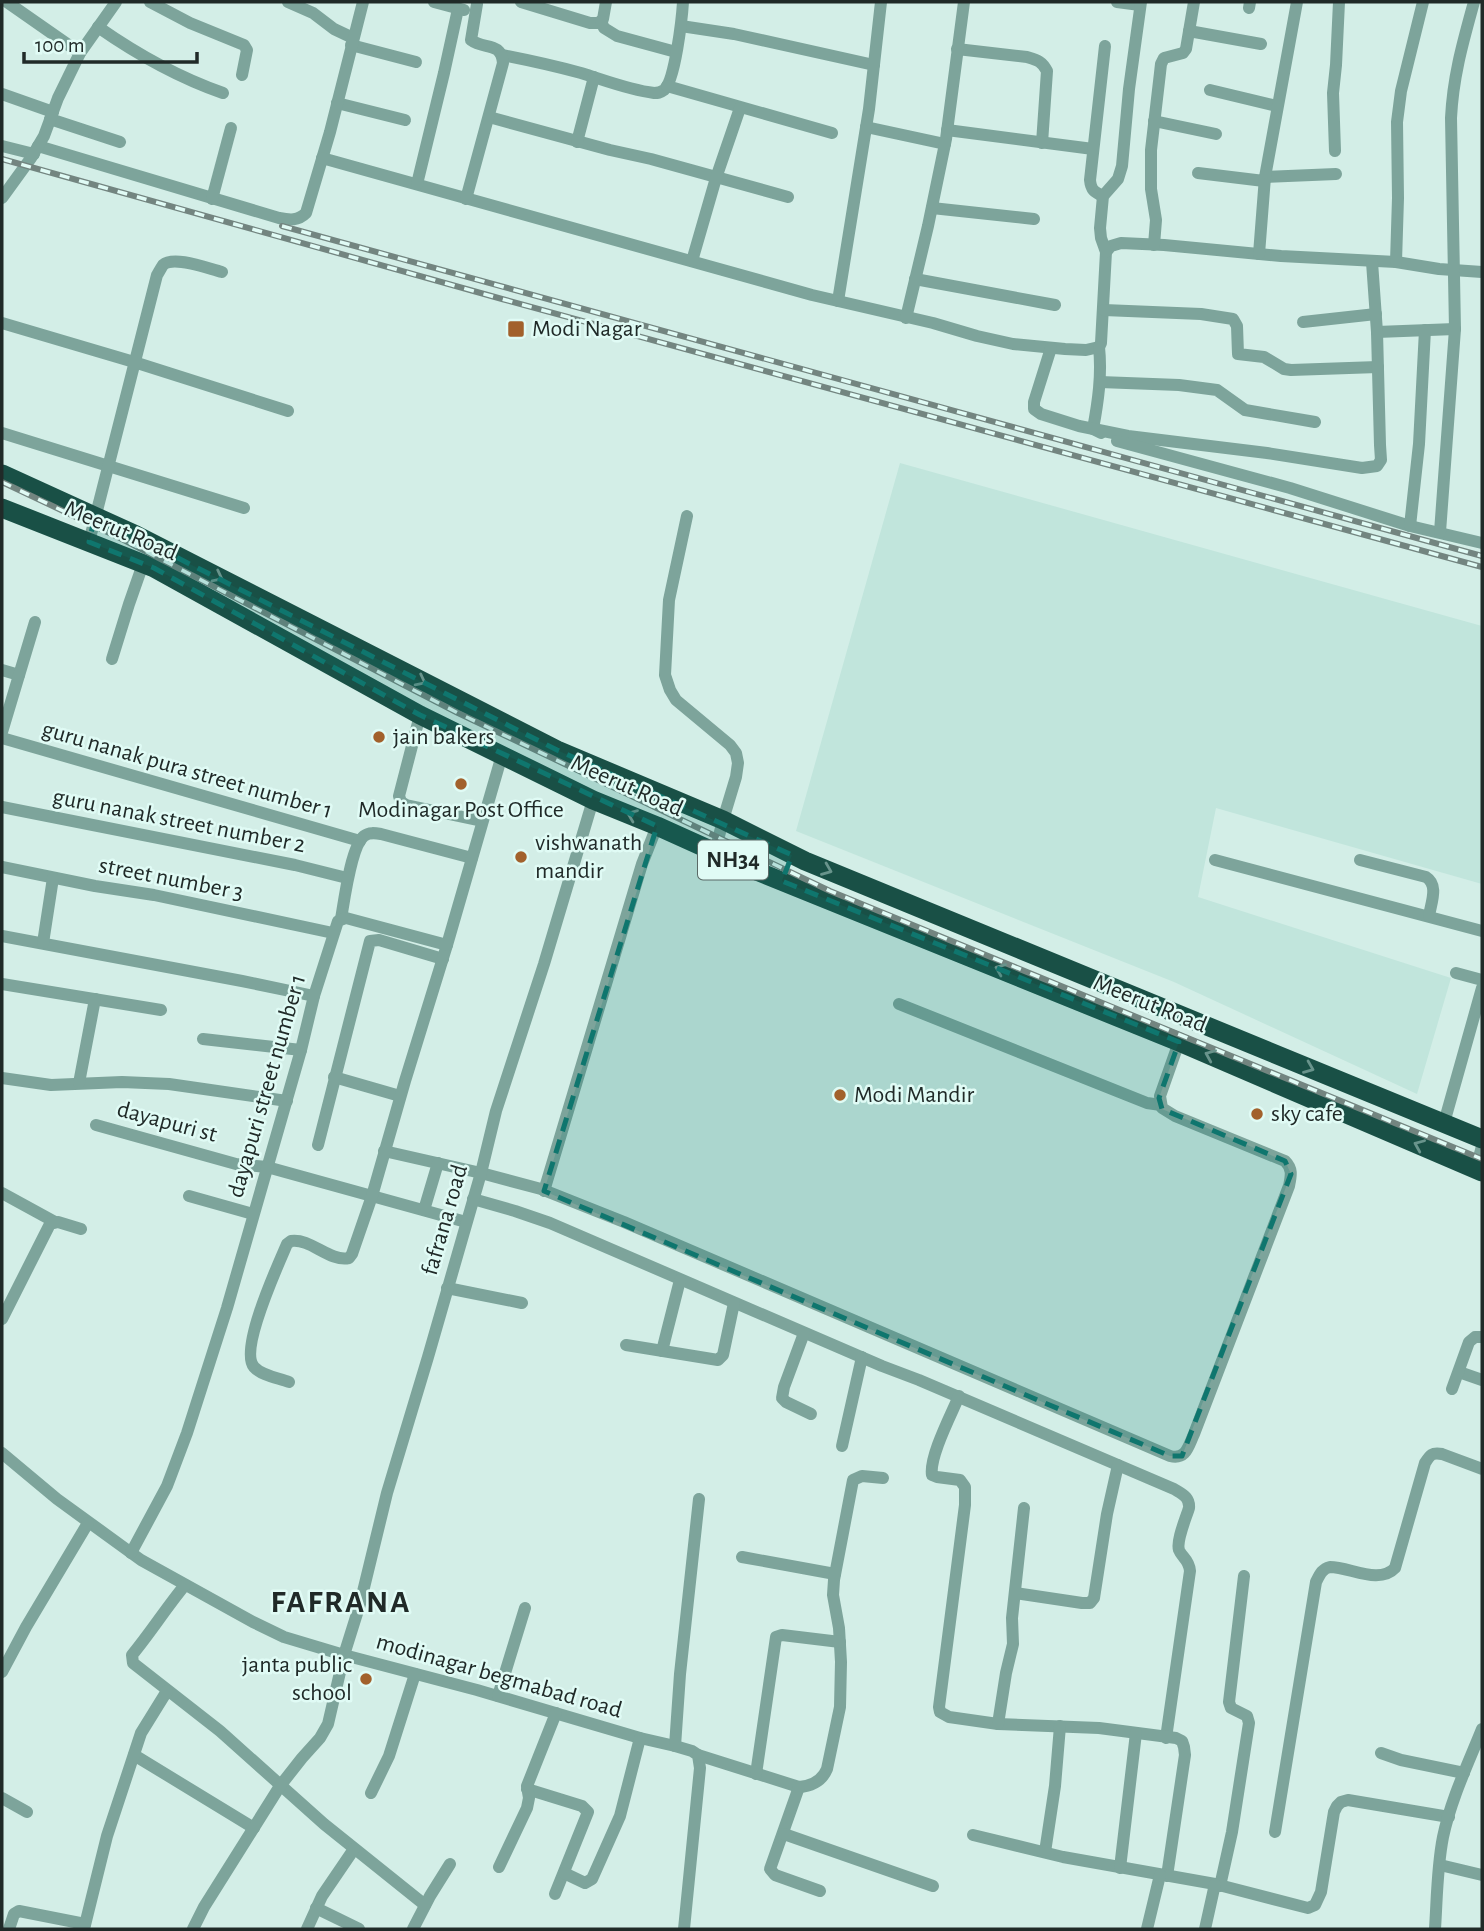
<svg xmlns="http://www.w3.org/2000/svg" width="1484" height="1931" viewBox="0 0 1484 1931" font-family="'Alegreya Sans',sans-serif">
	<rect width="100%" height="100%" fill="#d3eee7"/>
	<!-- built -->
	<path fill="#c1e5dc" d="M 900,463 L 1482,626 L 1482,884 L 1216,808 L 1198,897 L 1451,978 L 1417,1094 L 1174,982 L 796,831 Z"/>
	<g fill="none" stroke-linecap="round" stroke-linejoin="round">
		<!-- minor -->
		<g stroke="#7da49b" stroke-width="12">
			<path d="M 7,2 L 80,53"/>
			<path d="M 150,2 L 190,23 L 244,45 L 247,50 L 242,75"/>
			<path d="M 288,2 L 313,13 L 334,29 L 353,38"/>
			<path d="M 434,2 L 464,10"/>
			<path d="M 521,2 L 590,23 L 599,23 L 603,19 L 606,2"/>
			<path d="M 1117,2 L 1140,5"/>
			<path d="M 1249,8 L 1250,2"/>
			<path d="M 601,21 L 604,28 L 617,36 L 676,52"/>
			<path d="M 681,26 L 734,34 L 874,65"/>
			<path d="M 98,27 C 138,55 177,77 223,93"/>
			<path d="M 1189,31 L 1261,44"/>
			<path d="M 351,45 L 416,62"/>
			<path d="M 957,49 L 1027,57 C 1037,60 1042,61 1047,71 L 1042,143"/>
			<path d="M 502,55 C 528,60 555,66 581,73 C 604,80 629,90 654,93 C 658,93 660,93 664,90 C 675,81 682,18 683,2"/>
			<path d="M 667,86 L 832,133"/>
			<path d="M 1210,90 L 1277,106"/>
			<path d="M 2,94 L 53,112"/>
			<path d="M 337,103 L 405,120"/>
			<path d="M 489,117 L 610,150 L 651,159 L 788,197"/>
			<path d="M 50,119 L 120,142"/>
			<path d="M 1154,121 L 1216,134"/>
			<path d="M 866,127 L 945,144"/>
			<path d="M 947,130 L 1093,149"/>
			<path d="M 577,142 L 594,77"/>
			<path d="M 2,146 L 34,154"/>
			<path d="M 38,146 L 279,218 C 290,220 298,221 306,213 L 330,132 L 363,2"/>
			<path d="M 1335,151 L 1333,93 L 1336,65 L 1339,2"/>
			<path d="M 322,158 L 812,295 L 933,323 L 977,336 L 1013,344 L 1065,349 L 1086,350 L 1099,347 L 1101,343 L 1106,252 L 1111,246 L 1121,243 L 1164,245 L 1281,256 L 1396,262 L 1439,269 L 1482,272"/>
			<path d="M 1198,173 L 1264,181"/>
			<path d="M 1265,177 L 1336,174"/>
			<path d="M 417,184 L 444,73 L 458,9"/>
			<path d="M 1103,196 C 1094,192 1091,190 1090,180 L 1105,46"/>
			<path d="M 2,198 L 31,158 L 44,136 L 58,98 L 80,53 L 116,2"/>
			<path d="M 212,199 L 231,128"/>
			<path d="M 466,199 L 503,63 C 501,41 484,50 471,40 L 477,4"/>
			<path d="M 932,208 L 1034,219"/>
			<path d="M 1154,245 L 1156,220 L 1151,189 L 1151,150 L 1160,73 L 1161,64 L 1164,58 L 1183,53 L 1186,49 L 1194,2"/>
			<path d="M 1106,252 L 1101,238 L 1100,228 L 1103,196 L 1118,179 L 1122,166 L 1129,89 L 1141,2"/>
			<path d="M 1259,254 L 1265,177 L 1297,2"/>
			<path d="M 692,261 L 716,178 L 740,108"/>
			<path d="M 1396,262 L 1398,198 L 1397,122 L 1401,91 L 1423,2"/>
			<path d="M 915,279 L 1055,305"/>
			<path d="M 838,301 L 869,109 L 881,2"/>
			<path d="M 1104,310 L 1201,314 L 1233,319 L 1237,326 L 1238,354 L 1264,357 L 1284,369 L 1291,370 L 1378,367"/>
			<path d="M 906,318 L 928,226 L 946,139 L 964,2"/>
			<path d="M 1303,322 L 1376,314"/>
			<path d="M 2,323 L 134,362 L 288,411"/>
			<path d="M 1377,332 L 1455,329"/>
			<path d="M 1099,347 C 1102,375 1098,402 1093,429 L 1101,433"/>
			<path d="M 1051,348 L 1034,402 L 1034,409 L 1041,414 L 1079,426 L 1128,436 L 1267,453 L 1362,468 L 1377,466 L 1381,460 L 1380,445 L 1377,332 L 1372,262"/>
			<path d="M 1100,382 L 1179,385 L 1217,390 L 1245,410 L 1315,422"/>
			<path d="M 2,433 L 244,508"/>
			<path d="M 1117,441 L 1290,488 L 1410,526 L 1482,543"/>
			<path d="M 687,516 L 669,600 L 665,675 L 670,690 L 676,700 L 730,745 L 736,753 L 738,763 L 736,777 L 723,820 L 715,852"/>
			<path d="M 1410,526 L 1419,444 L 1425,330"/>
			<path d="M 1440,532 L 1455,329 L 1451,118 C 1453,76 1463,42 1474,2"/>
			<path d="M 89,542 L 157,275 C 158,274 162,266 163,265 C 174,255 209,269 222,272"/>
			<path d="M 112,659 L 129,604 L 143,564"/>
			<path d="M 2,670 L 19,675"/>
			<path d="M 420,715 L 399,796 L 401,802 L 406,805 L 482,821"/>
			<path d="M 2,732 L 35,622"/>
			<path d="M 2,738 L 360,841"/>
			<path d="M 2,807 L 295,865 L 347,878"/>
			<path d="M 1215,860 L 1482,931"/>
			<path d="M 1360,860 L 1426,877 C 1439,885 1431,903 1429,916"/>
			<path d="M 2,867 L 95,886 L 154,895 L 333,933"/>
			<path d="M 341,919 C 344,902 351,846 364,836 C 369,832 375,833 381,834 L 472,858"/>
			<path d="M 2,936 L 242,981 L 314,996"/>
			<path d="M 43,943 L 53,878"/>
			<path d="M 1456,973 L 1482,980"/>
			<path d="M 2,984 L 161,1010"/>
			<path d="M 899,1004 L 1147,1103 L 1161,1105"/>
			<path d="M 203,1039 L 301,1050"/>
			<path d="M 334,1077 L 400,1096"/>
			<path d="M 2,1078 L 51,1085 L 122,1082 L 169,1084 L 287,1101"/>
			<path d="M 79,1083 L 95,999"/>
			<path d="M 1444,1123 L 1482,988"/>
			<path d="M 96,1125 L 236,1164 L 267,1167 L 466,1222"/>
			<path d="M 318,1145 L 370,941 L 379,940 L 443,959"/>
			<path d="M 384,1151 L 481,1173 L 541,1189 L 624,1222 L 1170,1456 C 1186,1460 1188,1447 1194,1434 L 1289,1186 C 1291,1176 1293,1169 1285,1161 L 1175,1116 L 1162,1108 L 1160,1096 L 1179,1042"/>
			<path d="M 1476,1169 L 1482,1146"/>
			<path d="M 544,1191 L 642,864 L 657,826"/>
			<path d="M 2,1193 L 55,1222"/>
			<path d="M 189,1196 L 253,1214"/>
			<path d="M 473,1199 L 515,1211 L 550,1223 L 882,1366 L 919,1380 L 1174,1489 C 1182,1494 1190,1497 1189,1508 C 1186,1518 1176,1541 1179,1550 C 1182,1558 1189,1559 1190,1571 L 1166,1738"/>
			<path d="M 424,1210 L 438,1163"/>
			<path d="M 447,1288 L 522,1303"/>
			<path d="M 2,1319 L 50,1224 L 58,1222 L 81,1229"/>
			<path d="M 804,1333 L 784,1387 L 782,1398 L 786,1402 L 811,1414"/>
			<path d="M 626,1345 L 718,1360 L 723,1355 L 734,1303"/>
			<path d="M 662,1351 L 680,1280"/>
			<path d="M 1459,1372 L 1482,1380"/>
			<path d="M 289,1382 C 279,1378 262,1376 254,1367 C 239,1350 278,1265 287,1244 L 291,1241 C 311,1238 329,1262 349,1258 L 352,1254 L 372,1196 L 405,1081 L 447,945"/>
			<path d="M 1452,1389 L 1469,1342 L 1475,1337 L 1482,1337"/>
			<path d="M 959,1396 C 951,1415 929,1457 932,1475 L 937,1477 L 960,1480 L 965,1487 L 965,1505 L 939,1707 L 940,1712 L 949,1717 L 998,1724 L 1099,1728 L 1176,1738 L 1182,1741 L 1184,1747 L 1185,1755 L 1167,1876"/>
			<path d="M 842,1446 L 862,1357"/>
			<path d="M 2,1453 L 57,1499 L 141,1560 L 253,1622 L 284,1637 L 344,1655 L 477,1690 L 640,1738 L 675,1746 L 692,1751 L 698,1755 L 700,1768 L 684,1929"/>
			<path d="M 131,1553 L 167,1486 L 187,1433 L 227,1308 L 301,1050 L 314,996 L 338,921 L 346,918 L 447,945 L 502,755"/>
			<path d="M 742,1557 L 835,1574"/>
			<path d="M 185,1585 C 166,1608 151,1632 132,1655 L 133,1663 L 220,1731 L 324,1824 L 425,1905"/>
			<path d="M 1015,1593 L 1082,1603 L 1090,1603 L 1094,1598 L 1107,1514 L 1118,1465"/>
			<path d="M 2,1672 L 26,1627 L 88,1523"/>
			<path d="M 498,1696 L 525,1608"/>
			<path d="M 998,1724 L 1006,1673 L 1013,1644 L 1012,1618 L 1024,1508"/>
			<path d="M 675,1746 L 680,1674 L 699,1499"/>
			<path d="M 1381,1753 L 1401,1760 L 1464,1773"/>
			<path d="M 134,1755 L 254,1828"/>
			<path d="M 698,1755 L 799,1787 C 812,1786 822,1781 827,1769 L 840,1707 L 841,1662 L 839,1628 L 833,1595 L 834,1580 L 853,1480 L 862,1476 L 883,1478"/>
			<path d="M 756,1774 L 776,1637 L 782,1635 L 840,1642"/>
			<path d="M 799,1787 L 770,1869 L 775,1875 L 820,1891"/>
			<path d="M 527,1789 L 582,1806 L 588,1812 L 555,1894"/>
			<path d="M 371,1793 L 389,1756 L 415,1674"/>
			<path d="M 2,1798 L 27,1812"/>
			<path d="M 1275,1832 L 1316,1582 C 1320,1574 1322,1569 1330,1567 C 1350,1567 1379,1585 1395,1568 L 1425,1463 C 1430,1455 1432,1452 1442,1454 L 1482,1469"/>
			<path d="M 784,1834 L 933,1886"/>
			<path d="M 973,1835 L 1063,1857 L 1215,1884 L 1308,1908 L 1315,1905 L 1321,1892 L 1334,1812 L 1337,1806 L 1341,1802 L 1348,1800 L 1449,1817"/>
			<path d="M 1045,1852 L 1055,1786 L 1060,1726"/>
			<path d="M 1440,1865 L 1482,1875"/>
			<path d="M 499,1867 L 527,1808 L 529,1798 L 527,1786 L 556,1713"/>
			<path d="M 1120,1868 L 1136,1733"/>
			<path d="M 564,1873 L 585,1883 L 592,1879 L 620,1816 L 640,1738"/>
			<path d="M 1220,1886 L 1232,1832 L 1249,1723 L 1247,1716 L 1231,1708 L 1229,1702 L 1244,1576"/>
			<path d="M 316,1908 L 359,1929"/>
			<path d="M 9,1929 L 14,1914 L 19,1911 L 85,1924"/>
			<path d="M 84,1929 L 107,1836 L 141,1733 L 167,1691"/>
			<path d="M 193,1929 L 204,1907 L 280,1786 L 302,1758 L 320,1738 L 328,1724 L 344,1655 L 360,1604 L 387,1493 L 428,1357 L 481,1173 L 496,1111 L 544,964 L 593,800"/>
			<path d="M 307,1929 L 322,1896 L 354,1849"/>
			<path d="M 413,1929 L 430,1896 L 450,1864"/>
			<path d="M 1147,1929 L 1160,1875"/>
			<path d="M 1205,1929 L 1215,1884"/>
			<path d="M 1435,1929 C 1437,1899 1437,1867 1443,1837 C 1451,1799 1468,1764 1482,1729"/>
		</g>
		<!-- highway -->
		<g stroke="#195046" stroke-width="19">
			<path d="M 2,474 L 136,535 L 557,750 L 723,820 L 805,861 L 1482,1139"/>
			<path d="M 2,508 L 154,568 L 420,715 L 593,800 L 657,826 L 759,872 L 1179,1042 L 1482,1172"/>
		</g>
		<defs>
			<g id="rail">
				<path d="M 2,159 L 502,299 L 1482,567"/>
				<path d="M 282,226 L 1482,556"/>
				<path d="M 2,482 L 120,538 L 458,713 L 830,891 L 1482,1159"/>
			</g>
		</defs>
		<!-- rail casing -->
		<use href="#rail" stroke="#738580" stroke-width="6"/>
		<!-- rail -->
		<use href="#rail" stroke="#e0fbf5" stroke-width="3.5" stroke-dasharray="10" stroke-linecap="butt"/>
	</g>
	<!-- one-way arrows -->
	<defs><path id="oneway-chevron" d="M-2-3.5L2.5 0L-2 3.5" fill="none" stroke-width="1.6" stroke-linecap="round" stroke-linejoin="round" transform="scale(1.75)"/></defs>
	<g stroke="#69948c">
		<use href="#oneway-chevron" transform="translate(218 577) rotate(27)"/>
		<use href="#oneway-chevron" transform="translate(421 681) rotate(27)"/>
		<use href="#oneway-chevron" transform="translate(632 815) rotate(-158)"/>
		<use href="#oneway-chevron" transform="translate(827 870) rotate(22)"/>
		<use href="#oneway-chevron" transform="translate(1000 969) rotate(-158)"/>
		<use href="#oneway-chevron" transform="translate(1210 1055) rotate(-157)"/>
		<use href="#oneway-chevron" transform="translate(1309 1068) rotate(22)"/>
		<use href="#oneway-chevron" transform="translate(1419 1145) rotate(-157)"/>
	</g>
	<!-- marked area -->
	<path fill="#0f766e" fill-opacity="0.2" stroke="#0f766e" stroke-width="5" stroke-dasharray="14 9" stroke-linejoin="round" d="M 95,516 L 557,750 L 792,855 L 782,881 L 1179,1042 L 1159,1098 L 1162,1109 L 1285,1161 L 1291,1174 L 1182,1456 L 1170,1456 L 544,1191 L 657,826 L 420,715 L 154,568 L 89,542 Z"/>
	<!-- markers -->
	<g fill="#a2612c" stroke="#e0fbf5" stroke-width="2.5">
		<rect x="507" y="320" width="18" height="18" rx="3.5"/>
		<circle cx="379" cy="737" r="7"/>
		<circle cx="461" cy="784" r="7"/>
		<circle cx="521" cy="857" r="7"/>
		<circle cx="840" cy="1095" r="7"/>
		<circle cx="1257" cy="1114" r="7"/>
		<circle cx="366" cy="1679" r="7"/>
	</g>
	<g text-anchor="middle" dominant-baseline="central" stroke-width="5" stroke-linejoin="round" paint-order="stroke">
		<!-- shield labels -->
		<rect fill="#e0fbf5" stroke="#5a6966" stroke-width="2" x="698" y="840.5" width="70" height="39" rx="5"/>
		<g font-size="23" font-weight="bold" fill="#202a28">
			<text x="733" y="860">NH34</text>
		</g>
		<!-- poi labels -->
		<g font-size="24" fill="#202a28" stroke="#e0fbf5" text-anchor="start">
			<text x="532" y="329">Modi Nagar</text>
			<text x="393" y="737">jain bakers</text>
			<text x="461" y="810" text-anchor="middle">Modinagar Post Office</text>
			<text x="535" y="843">vishwanath<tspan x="535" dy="28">mandir</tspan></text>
			<text x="854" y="1095">Modi Mandir</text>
			<text x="1271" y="1114">sky cafe</text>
			<text x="352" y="1665" text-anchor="end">janta public<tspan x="352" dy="28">school</tspan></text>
		</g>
		<!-- street labels -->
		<g font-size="24" fill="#202a28" stroke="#e0fbf5">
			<text transform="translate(121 531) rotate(23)">Meerut Road</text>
			<text transform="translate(187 770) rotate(16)">guru nanak pura street number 1</text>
			<text transform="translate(627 786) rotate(24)">Meerut Road</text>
			<text transform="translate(179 821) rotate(11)">guru nanak street number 2</text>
			<text transform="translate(171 879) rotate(11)">street number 3</text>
			<text transform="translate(1150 1004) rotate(22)">Meerut Road</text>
			<text transform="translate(267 1086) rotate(-74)">dayapuri street number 1</text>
			<text transform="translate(167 1122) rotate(15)">dayapuri st</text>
			<text transform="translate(445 1220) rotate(-74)">fafrana road</text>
			<text transform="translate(499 1676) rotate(16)">modinagar begmabad road</text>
		</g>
		<!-- district labels -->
		<g font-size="32" font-weight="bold" letter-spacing="2" fill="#202a28" stroke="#e0fbf5">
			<text x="341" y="1602">FAFRANA</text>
		</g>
	</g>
	<!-- border -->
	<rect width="1484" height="1931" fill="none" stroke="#202a28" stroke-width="7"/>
	<!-- scale -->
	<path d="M24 52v10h173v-10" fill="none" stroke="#202a28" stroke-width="3.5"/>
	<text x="35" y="52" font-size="21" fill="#202a28" stroke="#e0fbf5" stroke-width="5" paint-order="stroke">100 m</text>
</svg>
